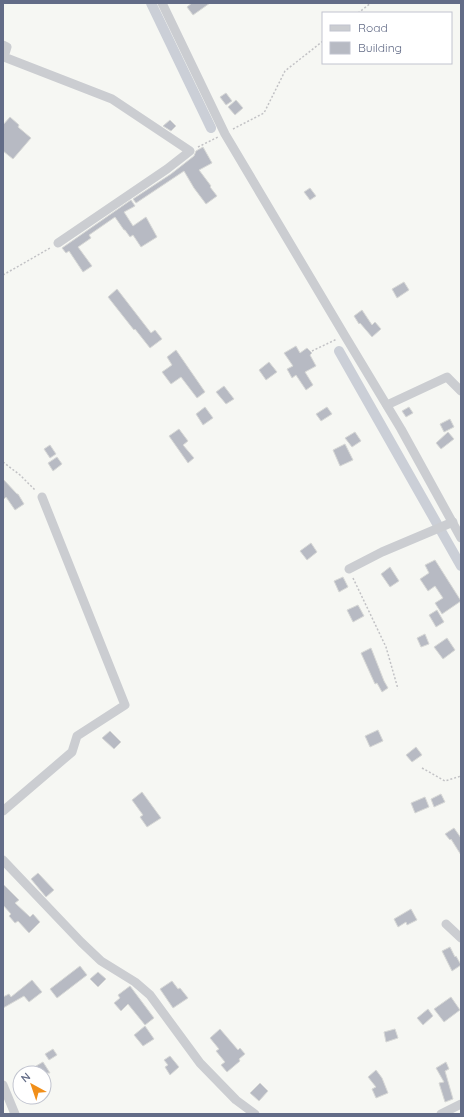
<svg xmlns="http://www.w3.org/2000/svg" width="464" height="1117" viewBox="0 0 464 1117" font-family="Quicksand,sans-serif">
	<rect width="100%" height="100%" fill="#f6f7f3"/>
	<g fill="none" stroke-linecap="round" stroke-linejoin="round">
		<!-- canal -->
		<g stroke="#cbcfd7" stroke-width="10">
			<path d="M 151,3 L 211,128"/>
			<path d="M 339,351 L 461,566"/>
		</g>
	</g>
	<!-- building -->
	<g fill="#b7bac3" stroke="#d7d8d6">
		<path d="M 192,3 L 210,3 L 193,15 L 187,7 Z"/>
		<path d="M 226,93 L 232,101 L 226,105 L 220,97 Z"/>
		<path d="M 236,100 L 243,108 L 235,115 L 228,107 Z"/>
		<path d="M 10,117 L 19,125 L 18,127 L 31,138 L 13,159 L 3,151 L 3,125 Z"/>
		<path d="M 170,120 L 176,126 L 171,131 L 163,126 Z"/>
		<path d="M 203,147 L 212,163 L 199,170 L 211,186 L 210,187 L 217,196 L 206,204 L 194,188 L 184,171 L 136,203 L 133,199 L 171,174 L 194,156 L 196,151 Z"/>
		<path d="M 310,188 L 316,196 L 310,200 L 304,192 Z"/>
		<path d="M 131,200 L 135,206 L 124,212 L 133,226 L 146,217 L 157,237 L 141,247 L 133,235 L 130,237 L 125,230 L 124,230 L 115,217 L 89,235 L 91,238 L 78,247 L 92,266 L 83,272 L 69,251 L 66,253 L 62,248 Z"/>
		<path d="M 404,282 L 409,290 L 397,298 L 392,289 Z"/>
		<path d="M 117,289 L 151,333 L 155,330 L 162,339 L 150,348 L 135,329 L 134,330 L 108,297 Z"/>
		<path d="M 362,310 L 372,325 L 375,322 L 381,329 L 372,337 L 360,323 L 359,324 L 354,316 Z"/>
		<path d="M 296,346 L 300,353 L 307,348 L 312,353 L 310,355 L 316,366 L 305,372 L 313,385 L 306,390 L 296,375 L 292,378 L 287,369 L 293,366 L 284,353 Z"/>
		<path d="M 176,350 L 205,392 L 197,398 L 181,377 L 171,384 L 162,372 L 172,365 L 167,357 Z"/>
		<path d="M 269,362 L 277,372 L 266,380 L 259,370 Z"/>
		<path d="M 224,386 L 234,399 L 226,404 L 216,392 Z"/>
		<path d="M 205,407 L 213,418 L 203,425 L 196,414 Z"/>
		<path d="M 327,407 L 332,414 L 321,421 L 316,414 Z"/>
		<path d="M 409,407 L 413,413 L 406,417 L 402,411 Z"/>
		<path d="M 450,419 L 454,427 L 444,432 L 440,424 Z"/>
		<path d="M 179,429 L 188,441 L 183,445 L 194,458 L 188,463 L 169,436 Z"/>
		<path d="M 355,432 L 361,441 L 352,447 L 345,438 Z"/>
		<path d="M 448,432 L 454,439 L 441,449 L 436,443 Z"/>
		<path d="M 345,444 L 353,460 L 340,466 L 333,450 Z"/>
		<path d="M 50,445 L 56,454 L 50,458 L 44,449 Z"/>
		<path d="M 57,457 L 62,464 L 53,471 L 48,463 Z"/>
		<path d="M 3,479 L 17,494 L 18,494 L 24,504 L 15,510 L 6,497 L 3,500 Z"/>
		<path d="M 311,543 L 317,552 L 307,560 L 300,551 Z"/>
		<path d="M 435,560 L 461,601 L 442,614 L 435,603 L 443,598 L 435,586 L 428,591 L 420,579 L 429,573 L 425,565 Z"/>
		<path d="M 390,567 L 399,581 L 390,587 L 381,574 Z"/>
		<path d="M 343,577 L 348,587 L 339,592 L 334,581 Z"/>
		<path d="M 358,605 L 364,616 L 353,622 L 347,610 Z"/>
		<path d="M 437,610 L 444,622 L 436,627 L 429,615 Z"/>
		<path d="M 425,634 L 429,644 L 421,647 L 417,638 Z"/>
		<path d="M 447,638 L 455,650 L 443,659 L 434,647 Z"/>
		<path d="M 371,648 L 384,681 L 388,688 L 382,692 L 377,683 L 375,684 L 361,653 Z"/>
		<path d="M 378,730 L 383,741 L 370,747 L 365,736 Z"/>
		<path d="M 110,731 L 121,742 L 114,749 L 102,738 Z"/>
		<path d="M 416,747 L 422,755 L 412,762 L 406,755 Z"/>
		<path d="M 142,792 L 161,818 L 147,827 L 140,817 L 143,815 L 132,800 Z"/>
		<path d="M 441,794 L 445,802 L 434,807 L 431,799 Z"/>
		<path d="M 425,797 L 429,807 L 415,813 L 411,803 Z"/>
		<path d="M 454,828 L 461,838 L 461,855 L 451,839 L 450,840 L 445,834 Z"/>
		<path d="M 38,873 L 54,890 L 46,897 L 31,879 Z"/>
		<path d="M 3,884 L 19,900 L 15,903 L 30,917 L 33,914 L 40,922 L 29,933 L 18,921 L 15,923 L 9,916 L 11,914 L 3,905 Z"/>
		<path d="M 411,909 L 417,920 L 407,925 L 406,922 L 398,927 L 394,919 Z"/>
		<path d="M 450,947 L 455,957 L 456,956 L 461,965 L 452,971 L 442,951 Z"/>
		<path d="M 80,966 L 87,975 L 57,998 L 50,989 Z"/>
		<path d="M 98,972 L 106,979 L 98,987 L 90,979 Z"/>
		<path d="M 32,980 L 42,992 L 29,1002 L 24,996 L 3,1008 L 3,997 L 9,994 L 11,997 Z"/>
		<path d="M 172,981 L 178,989 L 180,988 L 188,998 L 173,1008 L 160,989 Z"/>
		<path d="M 130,986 L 154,1018 L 145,1025 L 128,1004 L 121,1011 L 114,1003 L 120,998 L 118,995 Z"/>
		<path d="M 451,997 L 460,1010 L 444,1022 L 434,1009 Z"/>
		<path d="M 428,1009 L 433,1016 L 423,1025 L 417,1018 Z"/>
		<path d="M 145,1026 L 154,1039 L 143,1046 L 134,1035 Z"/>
		<path d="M 220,1029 L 238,1050 L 240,1048 L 245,1054 L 239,1059 L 240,1061 L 227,1072 L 221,1065 L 225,1062 L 216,1051 L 219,1049 L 210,1038 Z"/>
		<path d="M 395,1029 L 398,1038 L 386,1042 L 384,1032 Z"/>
		<path d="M 53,1049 L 57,1055 L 49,1060 L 45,1054 Z"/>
		<path d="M 170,1056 L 179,1067 L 170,1075 L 165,1067 L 168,1065 L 164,1060 Z"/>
		<path d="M 43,1062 L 50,1073 L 40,1073 L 36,1066 Z"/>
		<path d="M 446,1062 L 449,1069 L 445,1071 L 453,1099 L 445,1102 L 439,1083 L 444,1082 L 436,1068 Z"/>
		<path d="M 376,1070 L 382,1078 L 388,1093 L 376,1098 L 372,1089 L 376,1087 L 368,1077 Z"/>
		<path d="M 260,1083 L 268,1091 L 259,1101 L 250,1093 Z"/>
	</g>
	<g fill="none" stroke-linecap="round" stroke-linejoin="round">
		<!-- path -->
		<g stroke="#c2c2c5" stroke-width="1.5" stroke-dasharray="2 2" stroke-linecap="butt">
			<path d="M 358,13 L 371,3"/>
			<path d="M 233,129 L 264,113 L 285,71 L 323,41"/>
			<path d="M 198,147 L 218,137"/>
			<path d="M 3,275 L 50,248"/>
			<path d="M 312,351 L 337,339"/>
			<path d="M 3,462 L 20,475 L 36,491"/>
			<path d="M 353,578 L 386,647 L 398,689"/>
			<path d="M 422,768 L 445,781 L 461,776"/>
		</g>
		<!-- street -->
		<g stroke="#cbcdd1" stroke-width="9">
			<path d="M 162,3 L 225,134 L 345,336 L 401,429 L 461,538"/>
			<path d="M 3,45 L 7,47 L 4,57 L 112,99 L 190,151 L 167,169 L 58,243"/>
			<path d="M 387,405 L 447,377 L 461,391"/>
			<path d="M 349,569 L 382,552 L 453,522"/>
			<path d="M 3,811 L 72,752 L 77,736 L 125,705 L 42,497"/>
			<path d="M 3,860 L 81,942 L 101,961 L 135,982 L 150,995 L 200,1063 L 236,1100 L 255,1114"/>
			<path d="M 446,924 L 461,938"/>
			<path d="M 3,1085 L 15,1114"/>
			<path d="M 441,1114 L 461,1104"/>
		</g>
	</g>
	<!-- border -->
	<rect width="464" height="1117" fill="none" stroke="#636c87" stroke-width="8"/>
	<!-- legend -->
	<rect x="322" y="12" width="130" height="52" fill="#ffffff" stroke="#c1c4cf"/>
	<rect x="330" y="25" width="20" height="6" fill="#cbcdd1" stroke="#c1c4cf"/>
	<text x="358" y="32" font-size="12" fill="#636c87">Road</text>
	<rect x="330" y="42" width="20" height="12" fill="#b7bac3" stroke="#c1c4cf"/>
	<text x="358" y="52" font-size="12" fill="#636c87">Building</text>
	<!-- north arrow -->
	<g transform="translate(32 1085) rotate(320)"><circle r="19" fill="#ffffff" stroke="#c1c4cf"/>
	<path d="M0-3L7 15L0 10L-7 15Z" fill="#f18f19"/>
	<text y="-6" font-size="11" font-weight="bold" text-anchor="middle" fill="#636c87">N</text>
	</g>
</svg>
